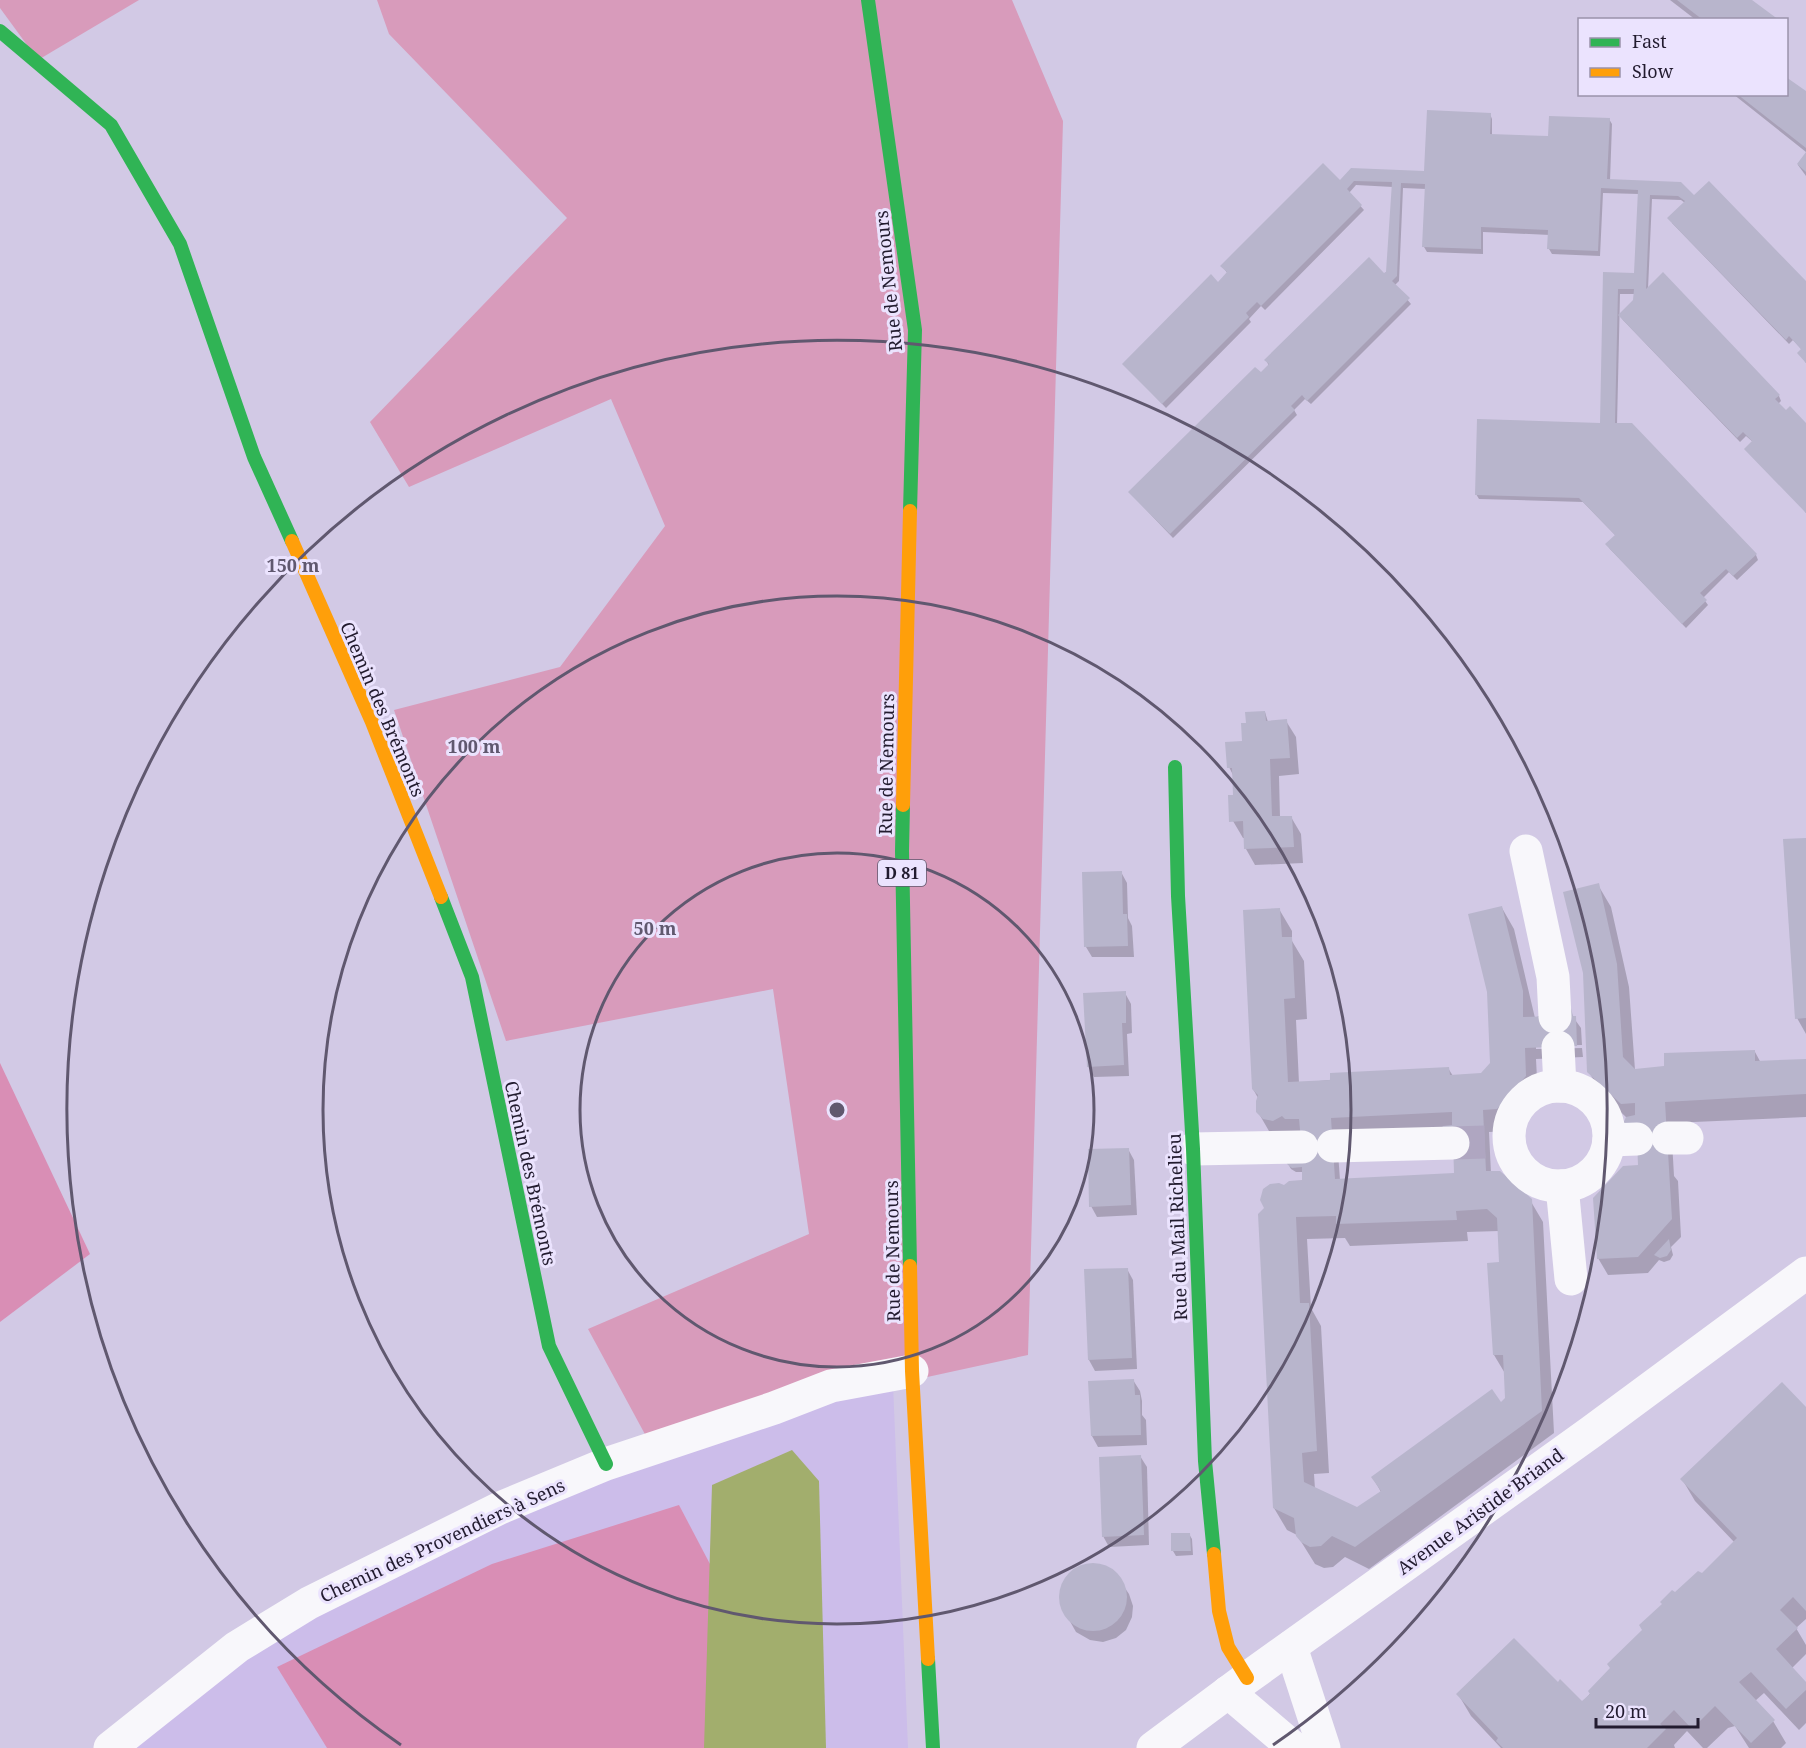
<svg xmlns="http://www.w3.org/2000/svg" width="1806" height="1748" viewBox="0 0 1806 1748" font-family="'Noto Serif',serif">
	<rect width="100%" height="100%" fill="#d2c9e5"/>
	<!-- built -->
	<path fill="#ccbdea" d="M 893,1384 L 908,1748 L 119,1748 L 345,1577 L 647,1438 Z"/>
	<!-- green -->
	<g fill="#d89bbb">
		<path d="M 0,0 L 139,0 L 38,60 L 0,8 Z"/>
		<path d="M 377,0 L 1012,0 L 1063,121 L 1028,1355 L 647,1438 L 588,1329 L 809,1234 L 773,989 L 506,1041 L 394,710 L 560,667 L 665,526 L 611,399 L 409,487 L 370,422 L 567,218 L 389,34 Z"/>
	</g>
	<!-- forest -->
	<g fill="#d98eb5">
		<path d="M 0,1063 L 90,1254 L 0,1322 Z"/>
		<path d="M 679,1505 L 742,1625 L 741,1748 L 327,1748 L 277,1667 L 492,1564 Z"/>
	</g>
	<!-- water -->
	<path fill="#a2ae6d" d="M 792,1450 L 819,1481 L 826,1748 L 704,1748 L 712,1485 Z"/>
	<!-- shadow -->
	<g fill="#0003" fill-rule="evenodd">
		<path d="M 1670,0 L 1750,0 L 1776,20 L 1696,20 Z"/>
		<path d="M 1806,93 L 1806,152 L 1733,94 L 1786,94 Z"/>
		<path d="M 1490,114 L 1492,119 L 1492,136 L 1549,138 L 1609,119 L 1612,124 L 1610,181 L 1694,197 L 1806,283 L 1806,363 L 1799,353 L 1802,350 L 1793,340 L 1789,344 L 1672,223 L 1685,203 L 1681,200 L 1652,199 L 1648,289 L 1779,396 L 1781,401 L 1778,404 L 1786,412 L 1806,425 L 1806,513 L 1753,442 L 1746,436 L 1740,442 L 1623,320 L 1620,315 L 1635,300 L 1635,294 L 1620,294 L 1617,425 L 1756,555 L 1758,560 L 1737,580 L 1729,572 L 1703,598 L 1708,605 L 1686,628 L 1610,549 L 1607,544 L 1616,536 L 1583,502 L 1479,499 L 1476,494 L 1601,424 L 1604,274 L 1636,274 L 1639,194 L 1603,193 L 1600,256 L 1552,254 L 1549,249 L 1550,235 L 1483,232 L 1483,254 L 1427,252 L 1424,247 L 1426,189 L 1403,188 L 1399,281 L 1395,285 L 1411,304 L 1311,404 L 1305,399 L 1294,410 L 1297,415 L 1173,538 L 1130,493 L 1261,374 L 1269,366 L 1266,360 L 1389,270 L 1393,187 L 1356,185 L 1349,193 L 1364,210 L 1265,310 L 1261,306 L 1249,319 L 1251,322 L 1166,408 L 1124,364 L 1218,284 L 1228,274 L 1222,266 L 1340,182 L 1426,172 Z"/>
		<path d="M 1806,154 L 1806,176 L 1798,165 Z"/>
		<path d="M 1265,712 L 1268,722 L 1286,721 L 1296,737 L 1299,774 L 1279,776 L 1280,817 L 1291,817 L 1301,834 L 1303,863 L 1255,865 L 1246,849 L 1245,838 L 1243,838 L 1233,821 L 1234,777 L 1229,767 L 1243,742 L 1247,724 Z"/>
		<path d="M 1806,839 L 1806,1034 L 1797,1018 Z"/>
		<path d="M 1121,872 L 1127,883 L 1128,918 L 1132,926 L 1134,957 L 1092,957 L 1086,947 Z"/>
		<path d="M 1598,885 L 1611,907 L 1629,987 L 1635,1070 L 1666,1068 L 1755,1052 L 1761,1063 L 1806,1060 L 1806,1117 L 1671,1123 L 1674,1176 L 1678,1181 L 1681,1237 L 1671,1247 L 1673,1255 L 1670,1260 L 1664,1262 L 1659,1260 L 1648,1273 L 1608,1275 L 1598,1258 L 1641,1166 L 1638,1136 L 1627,1118 L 1602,1094 L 1589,1072 Z"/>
		<path d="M 1502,908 L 1514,929 L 1535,1018 L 1568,1002 L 1573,1017 L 1581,1028 L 1582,1045 L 1536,1046 L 1536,1049 L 1582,1048 L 1583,1057 L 1536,1059 L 1538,1098 L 1510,1131 L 1489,1132 L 1491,1173 L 1530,1200 L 1543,1222 L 1554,1433 L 1369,1569 L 1345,1557 L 1333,1567 L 1324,1568 L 1315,1564 L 1297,1535 L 1287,1530 L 1274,1508 L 1284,1187 L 1303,1182 L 1304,1172 L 1296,1172 L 1291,1169 L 1258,1112 L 1258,1098 L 1253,1089 L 1279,909 L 1292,931 L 1292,941 L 1304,961 L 1307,1019 L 1296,1020 L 1299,1083 L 1448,1068 L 1453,1076 L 1482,1075 L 1492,1064 ZM 1337,1139 L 1455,1145 L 1456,1174 L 1340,1180 ZM 1499,1231 L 1500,1263 L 1494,1355 L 1506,1375 L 1507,1399 L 1373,1478 L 1381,1492 L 1357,1509 L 1315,1489 L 1314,1474 L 1329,1473 L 1321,1326 L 1311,1308 L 1307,1239 L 1345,1238 L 1350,1246 L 1468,1241 L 1467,1232 Z"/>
		<path d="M 1125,993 L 1131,1004 L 1132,1033 L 1127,1034 L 1129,1076 L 1094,1077 L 1088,1066 Z"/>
		<path d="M 1128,1149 L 1134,1160 L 1137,1215 L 1097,1217 L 1091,1206 Z"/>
		<path d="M 1127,1269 L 1133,1280 L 1137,1369 L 1095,1371 L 1089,1360 Z"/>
		<path d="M 1133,1380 L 1140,1391 L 1142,1401 L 1142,1415 L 1146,1420 L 1147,1445 L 1098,1447 L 1092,1436 Z"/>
		<path d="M 1806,1409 L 1806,1619 L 1796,1628 L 1806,1645 L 1806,1654 L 1792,1668 L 1806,1684 L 1806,1723 L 1799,1730 L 1764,1693 L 1755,1701 L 1773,1721 L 1786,1743 L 1781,1748 L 1749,1748 L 1735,1726 L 1728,1728 L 1707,1748 L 1703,1748 L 1687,1731 L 1674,1745 L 1675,1748 L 1501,1748 L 1471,1716 L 1458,1694 L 1558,1684 L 1582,1703 L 1675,1594 L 1702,1574 L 1735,1543 L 1695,1501 L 1682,1479 Z"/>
		<path d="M 1140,1456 L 1147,1467 L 1149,1545 L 1109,1547 L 1103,1536 Z"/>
		<path d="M 1189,1534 L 1192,1539 L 1193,1555 L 1176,1556 L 1173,1551 Z"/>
		<path d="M 1089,1565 L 1101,1565 L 1114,1572 L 1129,1594 L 1133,1606 L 1132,1617 L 1126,1630 L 1116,1638 L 1103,1642 L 1090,1640 L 1076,1632 L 1063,1609 L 1060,1596 L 1063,1584 L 1068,1576 L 1079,1568 Z"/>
	</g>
	<!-- building -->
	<g fill="#b8b5cc" fill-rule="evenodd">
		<path d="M 1677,0 L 1752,0 L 1779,20 L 1703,20 Z"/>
		<path d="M 1786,77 L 1806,91 L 1806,148 L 1737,94 L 1786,94 Z"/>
		<path d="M 1427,110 L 1491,113 L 1490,134 L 1548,136 L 1549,116 L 1610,118 L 1607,179 L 1681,182 L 1694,195 L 1709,181 L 1806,281 L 1806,363 L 1797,353 L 1801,349 L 1789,336 L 1786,340 L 1667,218 L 1685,201 L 1678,196 L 1650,195 L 1646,289 L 1663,272 L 1780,395 L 1775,399 L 1786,410 L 1790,406 L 1806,423 L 1806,513 L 1744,449 L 1752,441 L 1743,432 L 1737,438 L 1618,315 L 1633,300 L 1634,289 L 1618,289 L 1615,423 L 1632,423 L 1757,554 L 1733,576 L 1726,569 L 1700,593 L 1707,600 L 1682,624 L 1605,544 L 1615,535 L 1579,498 L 1475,495 L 1477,419 L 1600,423 L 1603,272 L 1634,273 L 1638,190 L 1601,188 L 1598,251 L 1547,249 L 1548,230 L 1481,227 L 1481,249 L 1422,247 L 1425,184 L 1401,183 L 1397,276 L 1392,281 L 1410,298 L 1307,401 L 1302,395 L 1291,406 L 1295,410 L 1170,534 L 1128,492 L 1255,367 L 1261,372 L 1269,364 L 1264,360 L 1369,257 L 1384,273 L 1386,272 L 1392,182 L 1354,181 L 1347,189 L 1362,205 L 1261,306 L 1257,302 L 1246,313 L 1249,317 L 1162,404 L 1122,364 L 1211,274 L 1218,282 L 1227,272 L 1220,266 L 1323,163 L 1340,180 L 1351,168 L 1424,171 Z"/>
		<path d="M 1806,152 L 1806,172 L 1797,164 Z"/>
		<path d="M 1265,711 L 1266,721 L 1287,719 L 1290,758 L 1270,759 L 1272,816 L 1292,816 L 1294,847 L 1244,849 L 1243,821 L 1229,822 L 1228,795 L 1233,795 L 1232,768 L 1227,768 L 1225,742 L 1242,741 L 1241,723 L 1246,723 L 1245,712 Z"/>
		<path d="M 1806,838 L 1806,1018 L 1795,1019 L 1783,839 Z"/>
		<path d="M 1122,871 L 1123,914 L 1127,914 L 1128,946 L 1084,947 L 1082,872 Z"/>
		<path d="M 1599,883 L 1617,964 L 1623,1057 L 1635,1069 L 1664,1066 L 1664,1053 L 1755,1050 L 1755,1061 L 1806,1059 L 1806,1094 L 1665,1102 L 1672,1219 L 1638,1257 L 1597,1259 L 1593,1198 L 1623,1166 L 1638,1165 L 1637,1139 L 1622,1126 L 1626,1117 L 1635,1115 L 1635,1103 L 1621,1104 L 1587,1072 L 1583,973 L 1563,892 Z"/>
		<path d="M 1502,906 L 1523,991 L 1523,1017 L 1557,1016 L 1569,1000 L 1573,1016 L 1576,1016 L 1577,1046 L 1525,1048 L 1526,1076 L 1497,1109 L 1483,1110 L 1486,1171 L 1500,1171 L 1532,1199 L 1542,1411 L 1355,1547 L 1332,1536 L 1321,1546 L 1310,1547 L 1301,1542 L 1296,1536 L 1294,1518 L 1273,1508 L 1258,1214 L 1264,1208 L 1260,1200 L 1263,1189 L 1270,1184 L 1279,1183 L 1284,1185 L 1289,1181 L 1302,1180 L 1302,1167 L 1292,1168 L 1287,1164 L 1286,1160 L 1302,1152 L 1299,1119 L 1285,1119 L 1282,1116 L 1273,1121 L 1263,1119 L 1256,1112 L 1256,1101 L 1258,1095 L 1252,1089 L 1243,910 L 1280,908 L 1282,937 L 1292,937 L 1295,998 L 1284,999 L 1288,1082 L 1330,1080 L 1330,1073 L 1449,1067 L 1450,1075 L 1481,1073 L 1490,1063 L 1487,992 L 1468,914 ZM 1452,1112 L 1452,1125 L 1443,1126 L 1439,1131 L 1453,1140 L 1454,1173 L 1335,1179 L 1331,1118 ZM 1487,1209 L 1497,1218 L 1499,1262 L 1487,1263 L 1493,1355 L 1503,1355 L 1505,1398 L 1501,1402 L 1492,1389 L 1371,1477 L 1381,1491 L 1357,1507 L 1304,1482 L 1302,1453 L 1317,1451 L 1309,1303 L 1300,1303 L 1296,1217 L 1336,1216 L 1336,1224 L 1457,1220 L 1456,1211 Z"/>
		<path d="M 1126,991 L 1126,1023 L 1122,1023 L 1124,1065 L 1087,1067 L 1083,993 Z"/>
		<path d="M 1129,1148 L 1131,1205 L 1089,1207 L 1088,1149 Z"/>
		<path d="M 1669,1239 L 1671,1250 L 1667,1256 L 1660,1258 L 1654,1255 Z"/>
		<path d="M 1128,1268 L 1132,1358 L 1088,1360 L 1084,1269 Z"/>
		<path d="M 1134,1379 L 1135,1395 L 1140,1395 L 1141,1435 L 1091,1436 L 1088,1381 Z"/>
		<path d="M 1782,1382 L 1806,1407 L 1806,1611 L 1793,1597 L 1780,1610 L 1798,1628 L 1776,1649 L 1806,1682 L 1806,1690 L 1786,1709 L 1751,1672 L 1739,1682 L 1775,1720 L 1751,1743 L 1715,1706 L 1692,1729 L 1674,1710 L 1660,1724 L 1666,1729 L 1647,1748 L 1503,1748 L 1496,1741 L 1498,1738 L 1456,1694 L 1514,1638 L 1558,1682 L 1560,1679 L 1582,1701 L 1590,1694 L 1588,1691 L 1610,1668 L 1607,1664 L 1642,1630 L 1639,1625 L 1662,1604 L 1660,1602 L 1672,1590 L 1675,1592 L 1698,1571 L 1702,1573 L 1737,1538 L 1680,1479 Z"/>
		<path d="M 1141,1455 L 1144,1535 L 1102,1537 L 1099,1457 Z"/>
		<path d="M 1171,1533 L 1190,1533 L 1191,1551 L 1171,1551 Z"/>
		<circle cx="1093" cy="1597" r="34"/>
	</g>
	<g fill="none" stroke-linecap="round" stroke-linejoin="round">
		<!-- street-tunnel -->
		<path stroke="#afa6c1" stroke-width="33" stroke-dasharray="33 16" stroke-linecap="butt" d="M 1453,1143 L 1485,1142"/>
		<!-- street -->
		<g stroke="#f8f7fb" stroke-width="33">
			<path d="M 1526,851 L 1553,977 L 1555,1017"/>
			<path d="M 1558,1047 L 1560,1086"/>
			<circle cx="1559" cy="1136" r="50"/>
			<path d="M 1668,1138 L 1687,1138"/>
			<path d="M 1609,1140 L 1637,1139"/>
			<path d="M 1333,1146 L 1453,1143"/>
			<path d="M 1193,1149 L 1302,1147"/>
			<path d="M 1562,1186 L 1571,1279"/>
			<path d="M 1291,1647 L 1324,1748"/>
			<path d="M 1228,1692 L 1294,1748"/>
			<path d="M 110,1748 L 237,1647 L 309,1603 L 500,1508 L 606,1464 L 774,1408 L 831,1386 L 912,1371"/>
			<path d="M 1153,1748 L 1247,1678 L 1591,1432 L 1806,1273"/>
		</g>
		<!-- fast -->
		<g stroke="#30b455" stroke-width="14">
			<path d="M 868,0 L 915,330 L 910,511"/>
			<path d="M 0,31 L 111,125 L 180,244 L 254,457 L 292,541"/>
			<path d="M 1175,767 L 1178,896 L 1193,1149 L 1205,1461 L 1214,1554"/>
			<path d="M 903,805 L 902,851 L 910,1266"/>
			<path d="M 441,897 L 472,977 L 549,1346 L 606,1464"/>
			<path d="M 928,1659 L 933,1748"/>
		</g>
		<!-- slow -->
		<g stroke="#ff9f0a" stroke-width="14">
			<path d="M 292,541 L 372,722 L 441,897"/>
			<path d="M 903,805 L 910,511"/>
			<path d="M 910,1266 L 912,1371 L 928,1659"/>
			<path d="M 1214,1554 L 1219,1611 L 1228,1647 L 1247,1678"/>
		</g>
	</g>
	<!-- distance rings -->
	<g fill="none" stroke="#60586f" stroke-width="3">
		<circle cx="837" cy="1110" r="257"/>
		<circle cx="837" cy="1110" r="514"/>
		<path d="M401 1745A770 770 0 1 1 1273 1745"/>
	</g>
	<g text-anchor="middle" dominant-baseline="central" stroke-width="6" stroke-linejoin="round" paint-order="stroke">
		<!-- shield labels -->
		<rect fill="#ebe3fe" stroke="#5e576d" stroke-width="1.5" x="878" y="860" width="48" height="26" rx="4.5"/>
		<g font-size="16" font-weight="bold" fill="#221b2f">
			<text x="902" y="873">D 81</text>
		</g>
		<!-- street labels -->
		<g font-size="18" fill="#221b2f" stroke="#ebe3fe">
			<text transform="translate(888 281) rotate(-96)">Rue de Nemours</text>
			<text transform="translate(383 709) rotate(67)">Chemin des Brémonts</text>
			<text transform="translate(886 764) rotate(-89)">Rue de Nemours</text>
			<text transform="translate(531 1173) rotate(78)">Chemin des Brémonts</text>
			<text transform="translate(1177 1227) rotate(-92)">Rue du Mail Richelieu</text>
			<text transform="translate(892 1251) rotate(-91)">Rue de Nemours</text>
			<text transform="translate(1480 1511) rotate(-36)">Avenue Aristide Briand</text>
			<text transform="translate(442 1540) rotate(-25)">Chemin des Provendiers à Sens</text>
		</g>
	</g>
	<circle cx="837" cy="1110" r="9" fill="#60586f" stroke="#ebe3fe" stroke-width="3"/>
	<g font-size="18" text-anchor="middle" font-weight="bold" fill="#60586f" stroke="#ebe3fe" stroke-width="6" stroke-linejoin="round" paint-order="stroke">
		<text x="293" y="572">150 m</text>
		<text x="474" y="753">100 m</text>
		<text x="655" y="935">50 m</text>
	</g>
	<!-- legend -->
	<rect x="1578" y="18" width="210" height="78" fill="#ebe3fe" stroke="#9b93ab" stroke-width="1.5"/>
	<rect x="1590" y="38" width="30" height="9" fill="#30b455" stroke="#9b93ab" stroke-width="1.5"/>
	<text x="1632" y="48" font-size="18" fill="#221b2f">Fast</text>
	<rect x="1590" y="68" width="30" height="9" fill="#ff9f0a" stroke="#9b93ab" stroke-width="1.5"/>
	<text x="1632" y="78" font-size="18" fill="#221b2f">Slow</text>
	<!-- scale -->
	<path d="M1596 1718v9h102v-9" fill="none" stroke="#221b2f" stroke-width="3"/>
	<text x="1605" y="1718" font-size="18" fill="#221b2f" stroke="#ebe3fe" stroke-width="4.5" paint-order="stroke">20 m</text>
</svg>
